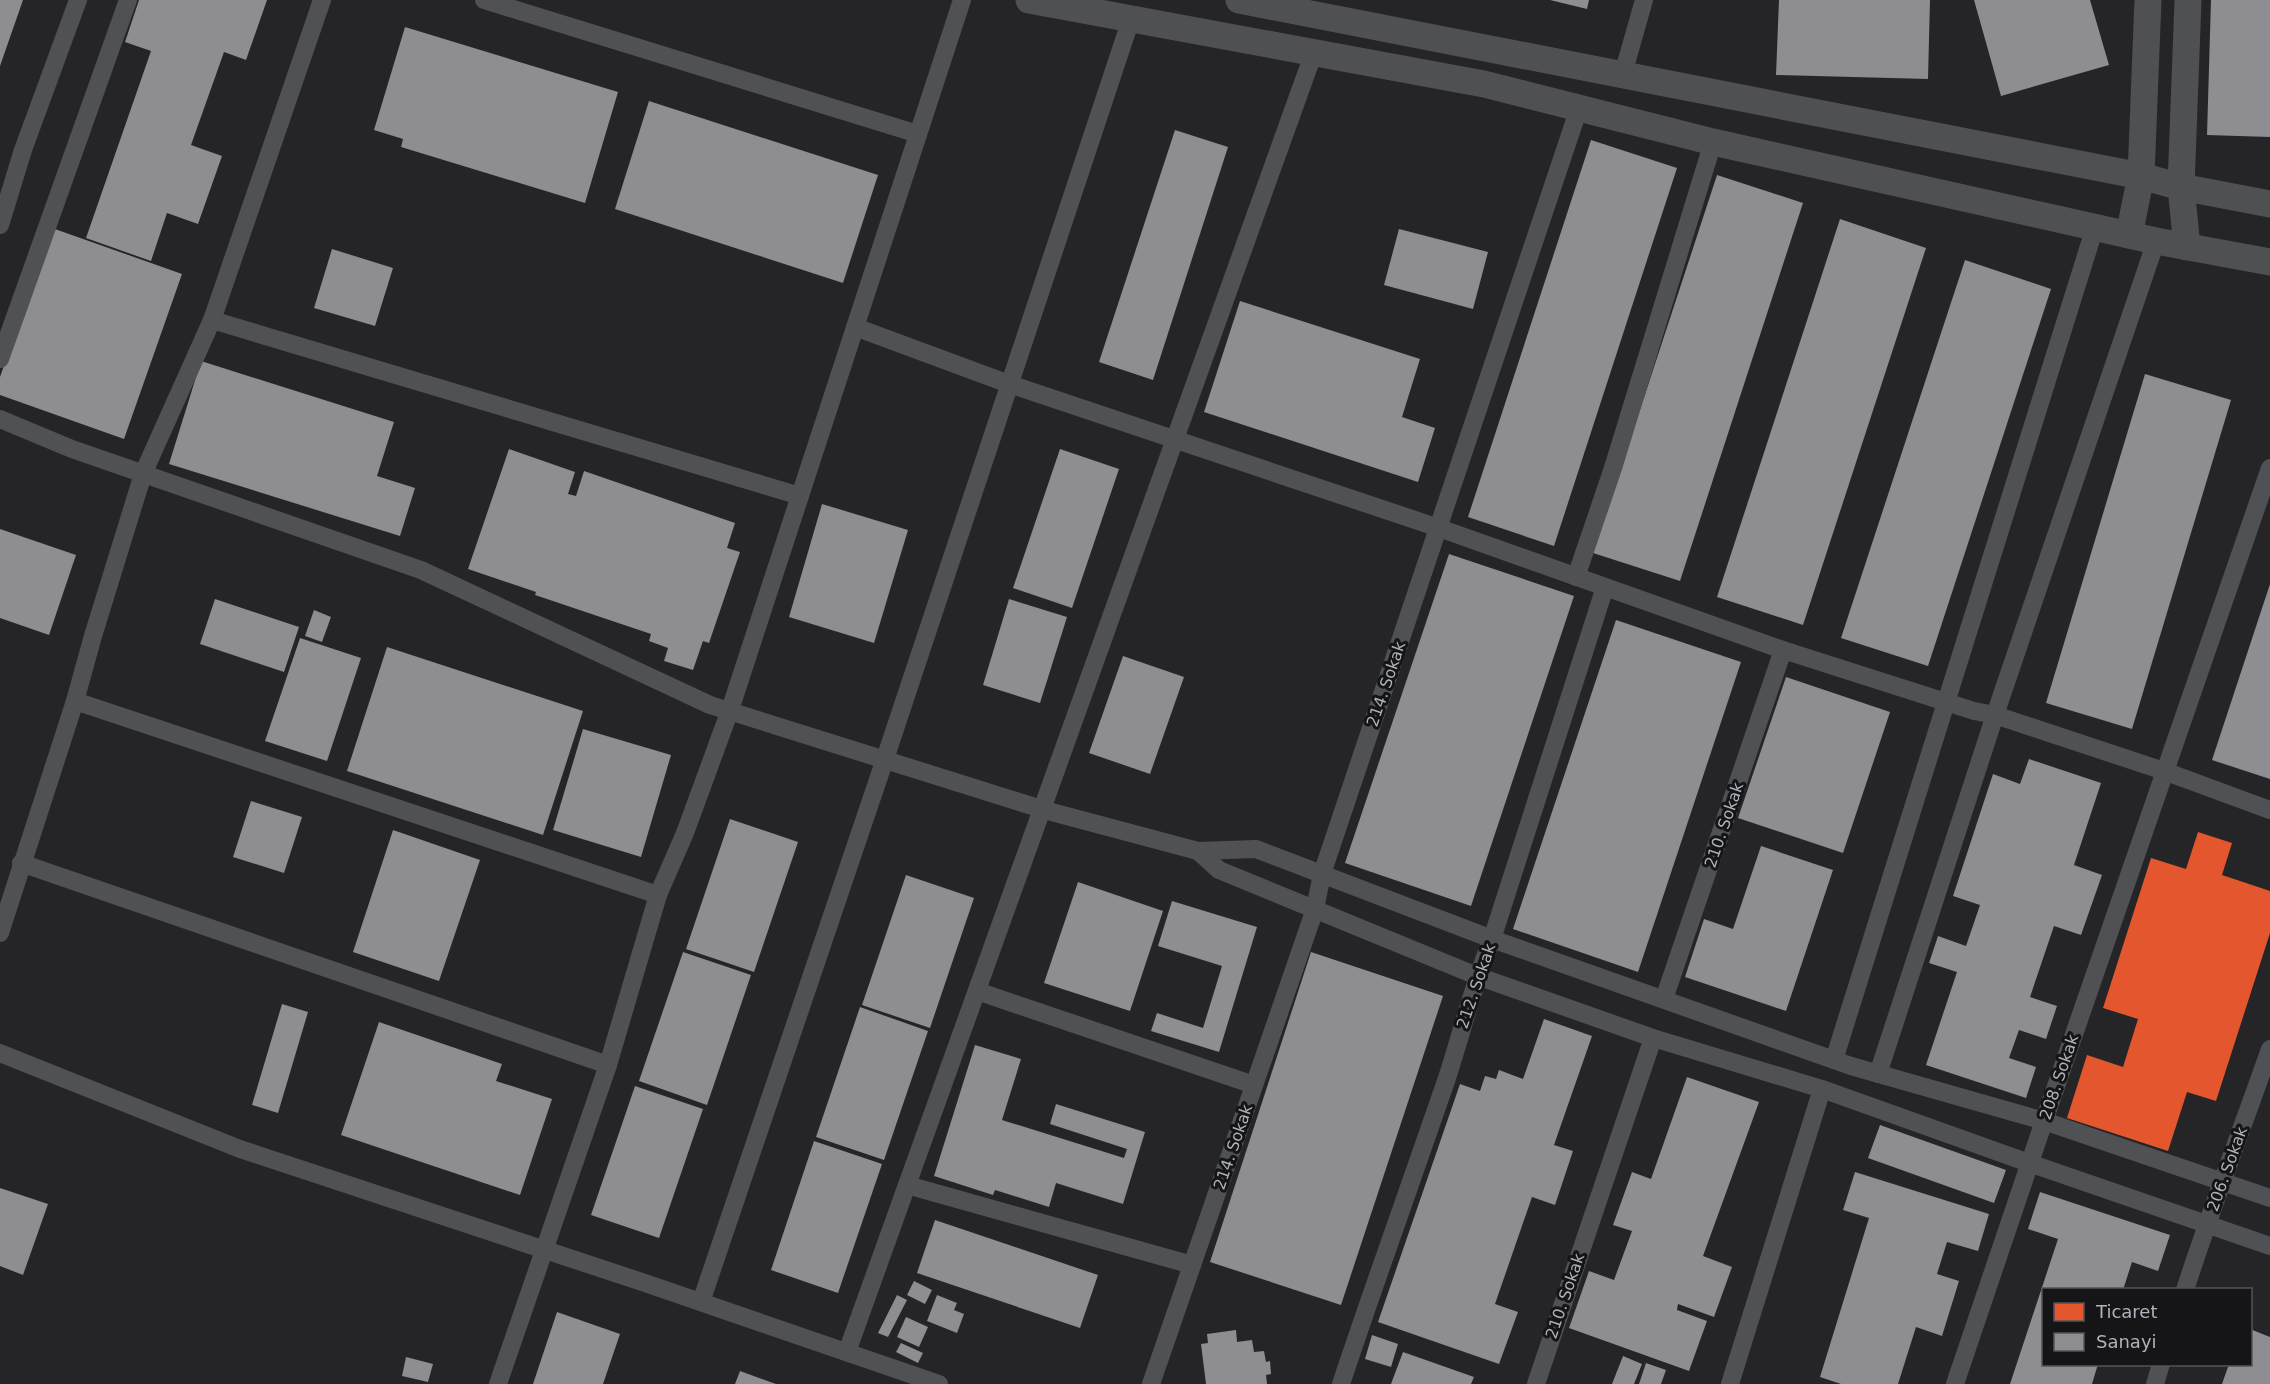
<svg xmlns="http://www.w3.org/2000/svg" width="2270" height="1384" viewBox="0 0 2270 1384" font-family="'DejaVu Sans',sans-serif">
	<rect width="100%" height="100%" fill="#1b1b1b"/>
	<!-- built -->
	<path fill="#252527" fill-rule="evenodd" d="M 0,0 L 2270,0 L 2270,1384 L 0,1384 ZM 2044,1290 L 2250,1290 L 2250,1364 L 2044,1364 Z"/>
	<!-- shops -->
	<path fill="#e4572e" d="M 2198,832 L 2232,843 L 2222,875 L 2270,891 L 2270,933 L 2216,1101 L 2187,1092 L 2168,1151 L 2067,1118 L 2087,1055 L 2123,1067 L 2138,1019 L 2103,1008 L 2151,858 L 2186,869 Z"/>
	<!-- industry -->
	<g fill="#8d8d92">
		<path d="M 0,0 L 23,0 L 0,66 Z"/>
		<path d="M 139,0 L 267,0 L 246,60 L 224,52 L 191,145 L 222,156 L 198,224 L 167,213 L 151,261 L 86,238 L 151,51 L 125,42 Z"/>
		<path d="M 1550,0 L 1589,0 L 1587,9 Z"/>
		<path d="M 1779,0 L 1930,0 L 1928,79 L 1776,75 Z"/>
		<path d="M 1974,0 L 2090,0 L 2109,65 L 2001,96 Z"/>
		<path d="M 2211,0 L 2270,0 L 2270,137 L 2207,135 Z"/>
		<path d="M 405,27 L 618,92 L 585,203 L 401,147 L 403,139 L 374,130 Z"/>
		<path d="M 649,101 L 878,175 L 843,283 L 615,209 Z"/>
		<path d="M 1175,130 L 1228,147 L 1153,380 L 1099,362 Z"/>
		<path d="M 1591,140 L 1677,168 L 1554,546 L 1468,517 Z"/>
		<path d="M 1717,175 L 1803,203 L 1680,581 L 1593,553 Z"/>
		<path d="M 1840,219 L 1926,248 L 1803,625 L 1717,597 Z"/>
		<path d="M 52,228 L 182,274 L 124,439 L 0,395 L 0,377 Z"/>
		<path d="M 1399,229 L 1488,252 L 1473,309 L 1384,285 Z"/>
		<path d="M 332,249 L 393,268 L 375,326 L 314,308 Z"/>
		<path d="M 1965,260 L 2051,289 L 1928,666 L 1841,638 Z"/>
		<path d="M 1240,301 L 1420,359 L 1402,417 L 1435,428 L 1418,482 L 1204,412 Z"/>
		<path d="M 201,361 L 394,422 L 377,476 L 415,488 L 400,536 L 169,464 Z"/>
		<path d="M 2145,374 L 2231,400 L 2132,729 L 2046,703 Z"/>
		<path d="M 509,449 L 575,472 L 568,494 L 576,496 L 584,471 L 735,523 L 727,548 L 740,552 L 709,643 L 703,641 L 693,670 L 664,661 L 668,648 L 649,641 L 651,634 L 535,595 L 536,592 L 468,569 Z"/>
		<path d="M 1060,449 L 1119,469 L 1072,608 L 1013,588 Z"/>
		<path d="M 822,504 L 908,530 L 874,643 L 789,617 Z"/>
		<path d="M 0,529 L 76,555 L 49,635 L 0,618 Z"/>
		<path d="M 1449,554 L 1574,596 L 1471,906 L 1345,863 Z"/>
		<path d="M 2270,584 L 2270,779 L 2212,760 Z"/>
		<path d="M 215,599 L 299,627 L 284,672 L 200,644 Z"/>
		<path d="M 1009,599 L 1067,617 L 1040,703 L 983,685 Z"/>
		<path d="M 314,610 L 331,617 L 322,642 L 305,636 Z"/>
		<path d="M 1616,620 L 1741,662 L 1638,972 L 1513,929 Z"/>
		<path d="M 300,638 L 361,658 L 327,761 L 265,741 Z"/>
		<path d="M 387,647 L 583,711 L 543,835 L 347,771 Z"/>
		<path d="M 1123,656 L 1184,677 L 1150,774 L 1089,753 Z"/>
		<path d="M 1786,677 L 1890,712 L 1843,853 L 1738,818 Z"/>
		<path d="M 583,729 L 671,755 L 641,857 L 553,830 Z"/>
		<path d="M 2029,759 L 2101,783 L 2074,865 L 2102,875 L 2081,935 L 2054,926 L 2030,997 L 2057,1006 L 2046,1039 L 2019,1030 L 2009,1058 L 2036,1067 L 2026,1098 L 1926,1065 L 1957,972 L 1929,963 L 1938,936 L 1966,946 L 1980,905 L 1953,896 L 1993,774 L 2020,784 Z"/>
		<path d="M 251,801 L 302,817 L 284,873 L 233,857 Z"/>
		<path d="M 730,819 L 798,842 L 754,972 L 686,949 Z"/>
		<path d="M 393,830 L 480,860 L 439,981 L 353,952 Z"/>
		<path d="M 1761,846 L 1833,870 L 1786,1011 L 1685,977 L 1704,919 L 1733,929 Z"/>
		<path d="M 906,875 L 974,898 L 930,1028 L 862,1005 Z"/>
		<path d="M 1078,882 L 1163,911 L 1130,1011 L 1044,983 Z"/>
		<path d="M 1172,901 L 1257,927 L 1219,1052 L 1151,1031 L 1157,1013 L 1203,1028 L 1222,966 L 1158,946 Z"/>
		<path d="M 683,952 L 751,975 L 707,1105 L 639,1081 Z"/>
		<path d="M 1311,952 L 1443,996 L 1341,1305 L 1210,1262 Z"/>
		<path d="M 282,1004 L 308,1012 L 278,1113 L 252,1105 Z"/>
		<path d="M 860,1007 L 928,1031 L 884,1160 L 816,1137 Z"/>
		<path d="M 1544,1019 L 1592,1036 L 1554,1145 L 1573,1151 L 1555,1205 L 1532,1197 L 1495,1304 L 1518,1312 L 1499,1364 L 1378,1322 L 1460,1084 L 1480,1091 L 1485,1076 L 1496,1079 L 1499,1070 L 1523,1079 Z"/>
		<path d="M 379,1022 L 502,1064 L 496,1081 L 552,1099 L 520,1195 L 341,1135 Z"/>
		<path d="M 975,1045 L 1021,1059 L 1002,1120 L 1124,1158 L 1127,1149 L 1050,1124 L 1056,1104 L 1145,1132 L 1123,1204 L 1056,1183 L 1049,1207 L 995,1190 L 993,1195 L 934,1176 Z"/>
		<path d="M 1687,1077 L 1759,1102 L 1703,1256 L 1732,1267 L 1714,1317 L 1678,1304 L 1677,1310 L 1707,1321 L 1689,1371 L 1569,1328 L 1589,1271 L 1614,1280 L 1632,1231 L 1613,1225 L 1632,1172 L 1651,1179 Z"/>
		<path d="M 635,1086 L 703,1109 L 659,1238 L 591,1215 Z"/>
		<path d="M 1880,1125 L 2006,1170 L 1994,1203 L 1868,1158 Z"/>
		<path d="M 814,1141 L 882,1164 L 838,1293 L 771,1270 Z"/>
		<path d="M 1855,1172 L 1989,1214 L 1978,1251 L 1947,1242 L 1937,1274 L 1959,1281 L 1942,1336 L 1916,1327 L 1898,1384 L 1841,1384 L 1820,1377 L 1869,1218 L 1843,1210 Z"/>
		<path d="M 0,1188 L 48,1204 L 23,1275 L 0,1266 Z"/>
		<path d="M 2040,1192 L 2170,1235 L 2158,1271 L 2132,1262 L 2123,1290 L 2044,1290 L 2044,1364 L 2098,1364 L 2092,1384 L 2010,1384 L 2058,1239 L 2028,1229 Z"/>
		<path d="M 935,1220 L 1098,1275 L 1080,1328 L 917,1273 Z"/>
		<path d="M 914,1281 L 932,1290 L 925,1304 L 907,1295 Z"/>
		<path d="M 897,1295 L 907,1300 L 888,1337 L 878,1333 Z"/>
		<path d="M 937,1295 L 957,1303 L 954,1310 L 964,1314 L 957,1333 L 927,1321 Z"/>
		<path d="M 557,1312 L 620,1334 L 603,1384 L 533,1384 Z"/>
		<path d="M 906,1317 L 928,1327 L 919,1347 L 897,1337 Z"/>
		<path d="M 2250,1329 L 2270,1337 L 2270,1384 L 2222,1384 L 2229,1364 L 2250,1364 Z"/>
		<path d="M 1236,1330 L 1237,1342 L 1252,1340 L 1254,1352 L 1264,1351 L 1266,1362 L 1270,1361 L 1271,1374 L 1266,1375 L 1267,1384 L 1206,1384 L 1201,1344 L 1208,1343 L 1207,1334 Z"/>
		<path d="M 1372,1335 L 1398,1344 L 1391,1367 L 1365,1359 Z"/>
		<path d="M 901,1343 L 923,1353 L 918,1363 L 896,1352 Z"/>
		<path d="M 1403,1352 L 1474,1377 L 1471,1384 L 1391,1384 Z"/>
		<path d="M 1623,1356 L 1642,1364 L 1634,1384 L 1612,1384 Z"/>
		<path d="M 406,1357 L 433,1364 L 428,1382 L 402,1376 Z"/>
		<path d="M 1646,1363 L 1666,1370 L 1661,1384 L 1639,1384 Z"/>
		<path d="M 740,1371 L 776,1384 L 735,1384 Z"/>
	</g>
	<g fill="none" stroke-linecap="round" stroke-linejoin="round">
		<!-- street -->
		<g stroke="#505154" stroke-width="18">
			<path d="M 484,0 L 918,134"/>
			<path d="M 1623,74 L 1644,0"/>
			<path d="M 0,225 L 23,150 L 78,0"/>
			<path d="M 212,320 L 800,496"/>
			<path d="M 855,327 L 1009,384 L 1439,528 L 1783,650 L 1974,711 L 1995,715 L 2164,771 L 2270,810"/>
			<path d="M 0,359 L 128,0"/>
			<path d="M 0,419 L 72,449 L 421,570 L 710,705 L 1048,811 L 1198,851 L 1256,849 L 1492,939 L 1851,1066 L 2044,1121 L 2270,1198"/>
			<path d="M 1576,577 L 1613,468 L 1713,142"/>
			<path d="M 75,701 L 658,895"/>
			<path d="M 1198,851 L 1219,870 L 1477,976 L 1653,1038 L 1822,1089 L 2029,1163 L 2270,1246"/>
			<path d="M 21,863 L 608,1065"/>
			<path d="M 0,933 L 75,701 L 93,636 L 143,474 L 212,320 L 322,0"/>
			<path d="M 977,991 L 1254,1085"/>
			<path d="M 1664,999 L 1783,650"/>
			<path d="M 0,1053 L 240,1149 L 645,1283 L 939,1384"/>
			<path d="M 1834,1060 L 2095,227"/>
			<path d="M 1878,1074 L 1995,715 L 2156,241"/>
			<path d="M 907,1185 L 1192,1265"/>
			<path d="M 2185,1290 C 2211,1209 2242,1129 2270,1049"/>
			<path d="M 701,1302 L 885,759 L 1131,19"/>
			<path d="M 847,1352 L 1314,52"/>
			<path d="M 498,1384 L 608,1065 L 658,895 L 685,833 L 730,710 L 962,0"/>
			<path d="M 1151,1384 L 1315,909 L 1322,874 L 1579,108"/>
			<path d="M 1341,1384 C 1375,1282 1412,1180 1447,1078 C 1462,1032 1473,985 1492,939 L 1605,587"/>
			<path d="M 1536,1384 L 1653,1038"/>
			<path d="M 1730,1384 L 1822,1089"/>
			<path d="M 1955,1384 L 2044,1121 L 2270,468"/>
			<path d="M 2155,1384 L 2161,1364"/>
		</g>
		<!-- secondary -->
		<g stroke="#4e5052" stroke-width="27">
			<path d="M 1029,0 L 1484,84 L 1713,142 L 2156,241 L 2270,262"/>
			<path d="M 1239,0 L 2141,176 L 2181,187 L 2270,204"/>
			<path d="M 2129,235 L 2141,176 L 2148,0"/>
			<path d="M 2187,247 L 2181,187 L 2188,0"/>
		</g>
	</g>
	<g text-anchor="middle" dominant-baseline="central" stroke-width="6" stroke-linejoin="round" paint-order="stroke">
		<!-- street labels -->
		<g font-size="16" fill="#aeb3bb" stroke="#151517">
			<text transform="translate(1386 684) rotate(-71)">214. Sokak</text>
			<text transform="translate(1724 825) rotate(-71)">210. Sokak</text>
			<text transform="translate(1476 986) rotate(-71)">212. Sokak</text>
			<text transform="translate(2059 1077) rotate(-71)">208. Sokak</text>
			<text transform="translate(1233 1147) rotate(-71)">214. Sokak</text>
			<text transform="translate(2227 1169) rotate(-70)">206. Sokak</text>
			<text transform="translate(1565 1296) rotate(-71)">210. Sokak</text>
		</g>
	</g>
	<!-- legend -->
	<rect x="2042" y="1288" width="210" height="78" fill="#151517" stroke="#525459" stroke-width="1.5"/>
	<rect x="2054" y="1303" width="30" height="18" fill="#e4572e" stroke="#525459" stroke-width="1.5"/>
	<text x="2096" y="1318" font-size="18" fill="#aeb3bb">Ticaret</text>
	<rect x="2054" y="1333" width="30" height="18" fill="#8d8d92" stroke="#525459" stroke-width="1.5"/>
	<text x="2096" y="1348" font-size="18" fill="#aeb3bb">Sanayi</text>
</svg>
